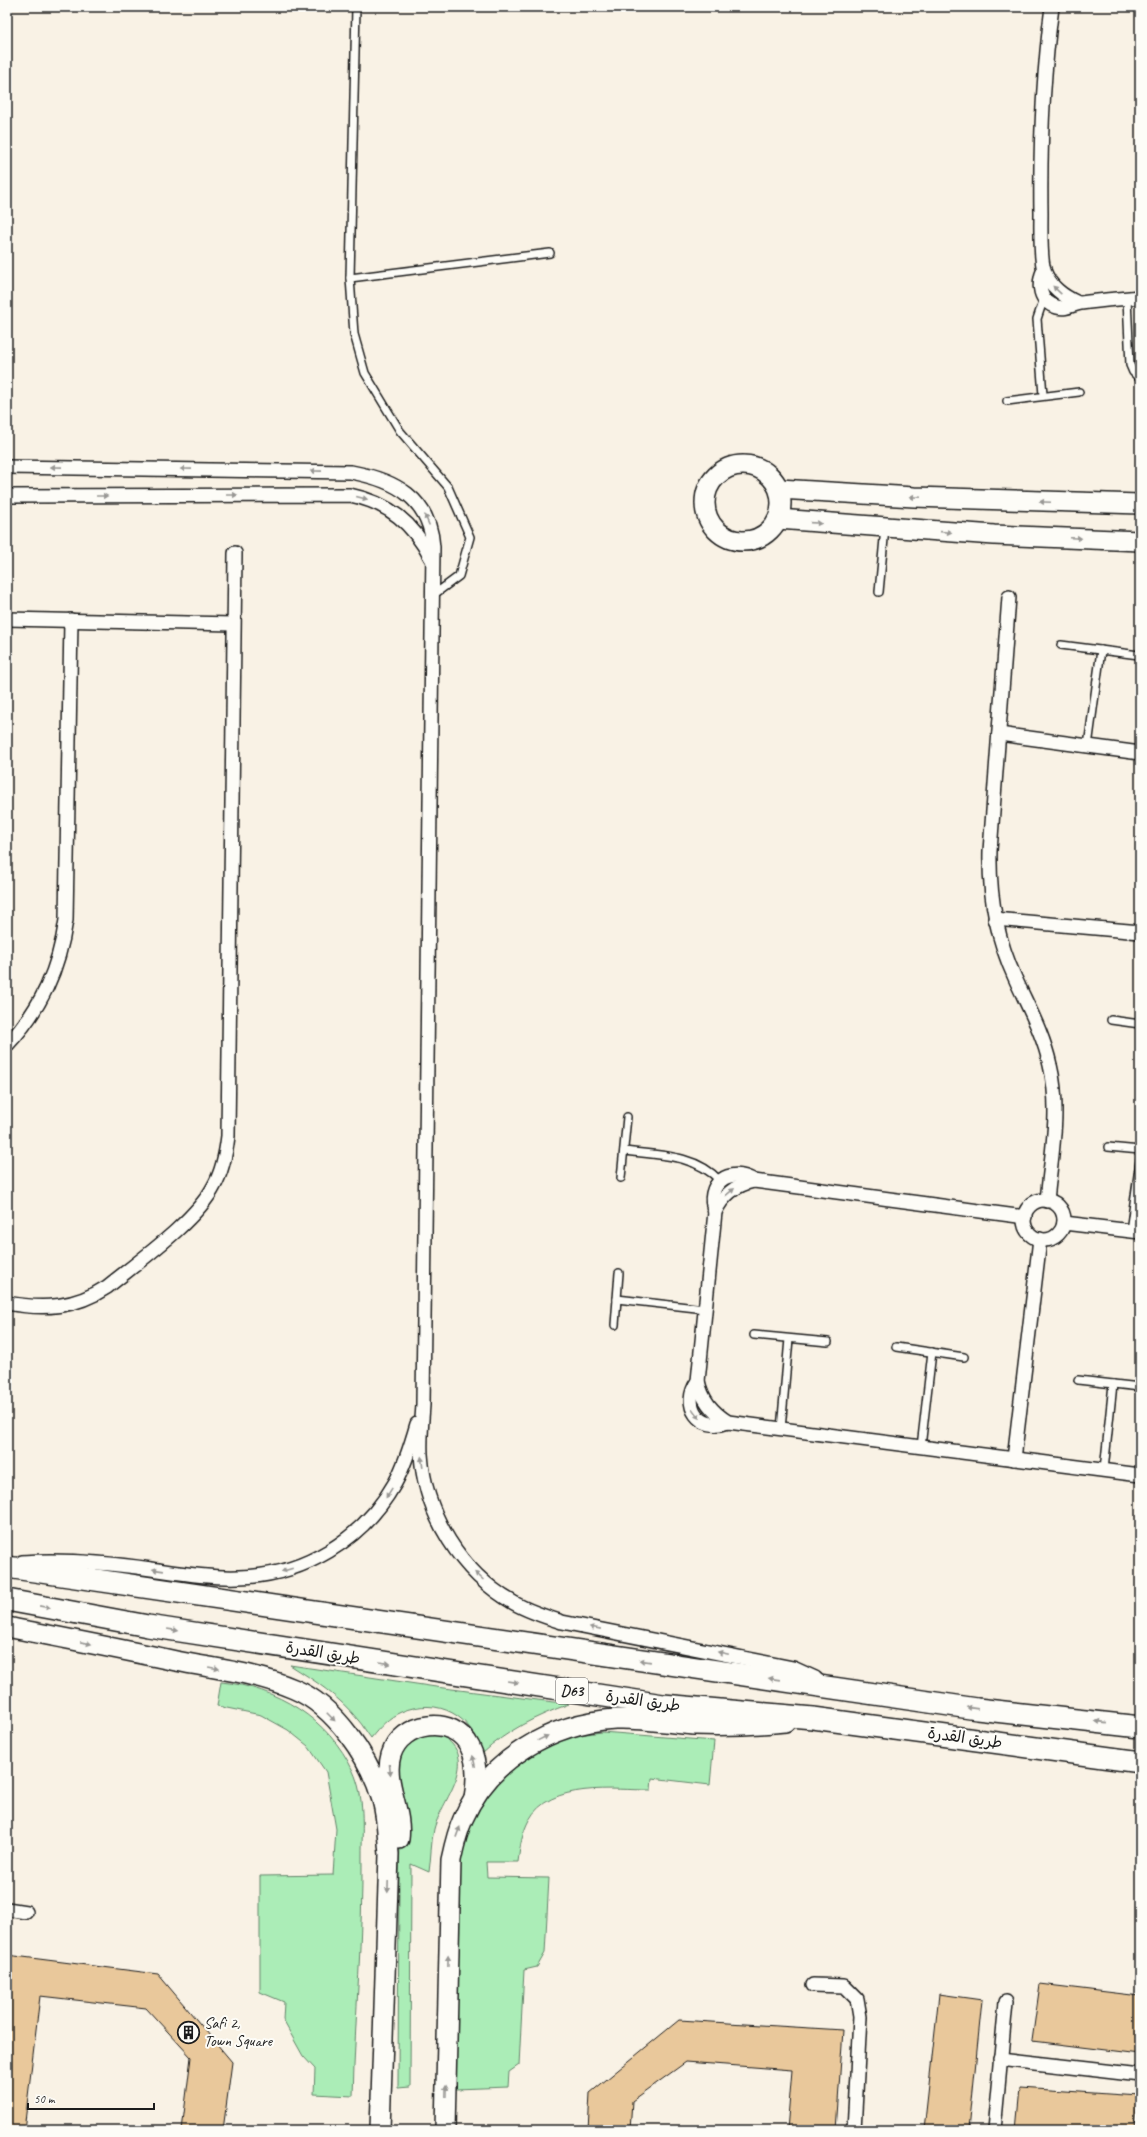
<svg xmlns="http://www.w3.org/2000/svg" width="1147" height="2137" viewBox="0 0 1147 2137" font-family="Caveat,'Playpen Sans Arabic',sans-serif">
	<rect width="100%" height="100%" fill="#f9f2e5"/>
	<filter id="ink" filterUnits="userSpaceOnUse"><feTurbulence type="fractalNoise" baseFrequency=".025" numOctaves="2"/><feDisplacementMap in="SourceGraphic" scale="8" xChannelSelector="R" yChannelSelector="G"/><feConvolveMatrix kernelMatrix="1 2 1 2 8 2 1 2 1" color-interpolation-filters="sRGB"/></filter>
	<g filter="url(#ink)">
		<!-- green -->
		<g fill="#abedb7" stroke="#64846a">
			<path d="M 290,1665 L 436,1687 L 569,1704 C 537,1716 507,1730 482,1754 C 473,1716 438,1696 401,1712 C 389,1717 379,1728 371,1738 C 366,1732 363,1725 358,1720 C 340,1697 314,1680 290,1665 Z"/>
			<path d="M 221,1682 C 276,1687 329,1719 353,1771 C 365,1797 362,1827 362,1855 C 363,1935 355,2016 353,2096 L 314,2094 L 315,2069 L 303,2056 L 283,2020 L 284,2002 L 260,1992 L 260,1876 L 333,1875 L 336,1829 L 326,1772 L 308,1746 L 288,1730 L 261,1715 L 217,1706 Z"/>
			<path d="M 602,1732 L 714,1741 L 710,1785 L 652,1778 L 651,1790 C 614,1790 550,1781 529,1820 C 522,1833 520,1847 518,1862 L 486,1862 L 487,1877 L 549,1878 L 545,1953 L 537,1967 L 524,1970 L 519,2065 L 509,2072 L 508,2087 L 456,2089 L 455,1881 L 467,1828 L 483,1798 L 499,1779 L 520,1762 L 545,1746 L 571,1736 Z"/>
			<path d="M 436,1733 C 485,1756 443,1796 434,1829 C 431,1842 431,1858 429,1872 L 411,1864 L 410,2087 L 398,2088 L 399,1867 L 401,1826 L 394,1756 L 409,1738 Z"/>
		</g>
		<!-- building -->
		<g fill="#e9c89b" stroke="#1c1c1c">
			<path d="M 7,1955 L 158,1974 L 232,2062 L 223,2130 L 182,2130 L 191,2057 L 146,2008 L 40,1996 L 24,2130 L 7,2130 Z"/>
			<path d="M 1040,1984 L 1140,1996 L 1140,2054 L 1032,2041 Z"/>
			<path d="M 939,1994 L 982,2000 L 969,2130 L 924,2130 Z"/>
			<path d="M 679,2020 L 843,2030 L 836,2130 L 787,2130 L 792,2070 L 686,2062 L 632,2101 L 630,2130 L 588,2130 L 590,2093 Z"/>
			<path d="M 1020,2088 L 1138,2096 L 1135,2130 L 1016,2130 Z"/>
		</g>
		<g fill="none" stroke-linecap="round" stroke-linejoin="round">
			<defs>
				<g id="lane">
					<path d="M 356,7 L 350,278 L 354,334 L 365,373 L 400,431 L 448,487 L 470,537 L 459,576 L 432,596"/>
					<path d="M 350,278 L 550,253"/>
					<path d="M 1127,299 L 1130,365 L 1133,372 L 1140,379"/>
					<path d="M 1043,395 L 1037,319 L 1044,298"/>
					<path d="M 1007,401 L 1079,392"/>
					<path d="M 879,592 L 885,528"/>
					<path d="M 1061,645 L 1139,655"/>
					<path d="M 1088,746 L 1101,650"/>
					<path d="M 1111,1020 L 1140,1024"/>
					<path d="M 1108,1147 L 1140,1150"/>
					<path d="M 624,1151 C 657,1155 696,1154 720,1181"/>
					<path d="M 621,1178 L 627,1117"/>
					<path d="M 1130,1231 L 1140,1161"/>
					<path d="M 617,1299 L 705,1309"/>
					<path d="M 615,1325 L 619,1273"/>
					<path d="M 754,1335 L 828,1342"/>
					<path d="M 896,1347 L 964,1357"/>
					<path d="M 1078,1380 L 1140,1387"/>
					<path d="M 781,1429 L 789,1339"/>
					<path d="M 921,1447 L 932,1352"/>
					<path d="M 1104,1470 L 1113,1384"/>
				</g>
				<g id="street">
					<path d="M 1052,7 C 1043,75 1040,144 1041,213 C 1041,227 1040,258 1044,270 C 1050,287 1063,296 1078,303"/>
					<path d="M 1044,269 C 1037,284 1039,302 1057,307 C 1067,310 1072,304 1081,303 C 1101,300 1120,299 1140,297"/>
					<path d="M 7,467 L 351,472 C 395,480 430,498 433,547 L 423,1405 C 422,1421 420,1438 421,1454 C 425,1515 461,1573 514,1603 C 530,1612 546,1617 562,1622 L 793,1668 L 815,1678 L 820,1683"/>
					<path d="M 7,496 L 350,495 C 389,503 413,523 431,558"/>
					<path d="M 1009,597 L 990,851 C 989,895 996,937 1015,978 C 1028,1007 1043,1033 1050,1065 C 1061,1110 1051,1155 1047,1201"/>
					<path d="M 7,619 L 233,624"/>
					<path d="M 999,734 L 1140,753"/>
					<path d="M 995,919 L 1140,932"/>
					<path d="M 7,1045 C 41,1009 59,969 66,920 L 71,620"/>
					<circle cx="1044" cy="1220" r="20"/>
					<path d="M 715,1212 C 704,1185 729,1165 754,1181"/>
					<path d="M 1025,1217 L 754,1181 C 735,1185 723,1195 715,1212 L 698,1381 C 702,1400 712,1412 728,1422 L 1140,1475"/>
					<path d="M 1064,1223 L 1140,1232"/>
					<path d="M 7,1303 C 44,1310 75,1308 107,1287 C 139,1261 196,1221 214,1186 C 223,1170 226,1153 228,1136 L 235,553"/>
					<path d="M 698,1381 C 680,1405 700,1433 728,1422"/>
					<path d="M 1014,1459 L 1040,1239"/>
					<path d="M 22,1562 C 65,1559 108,1563 151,1569 C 180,1573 210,1578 239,1577 C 303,1576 363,1540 395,1483 C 405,1465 411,1445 417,1424"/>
					<path d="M 7,1909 L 26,1912"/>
					<path d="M 813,1985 L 844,1986 L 857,1999 L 860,2017 L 854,2130"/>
					<path d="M 1000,2059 L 1140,2075"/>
					<path d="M 994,2130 L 1006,2002"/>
				</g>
				<g id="secondary">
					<circle cx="743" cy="503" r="38"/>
					<path d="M 779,489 L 914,497 L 1140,504"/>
					<path d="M 778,519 L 994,535 L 1140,541"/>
					<path d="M 7,1627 C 63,1638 120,1649 176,1661 C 216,1669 257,1673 294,1689 C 335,1706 370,1758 382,1800 C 387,1817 387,1835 389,1854 L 380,2130"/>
					<path d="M 399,1839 C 403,1810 383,1782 391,1755 C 401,1721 454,1714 470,1747 C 478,1763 477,1781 474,1798"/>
					<path d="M 445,2130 L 451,1860 C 454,1846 457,1832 463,1819 C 489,1759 552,1723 615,1719 C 642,1718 668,1723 694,1725 C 724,1726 755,1725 785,1722"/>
				</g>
				<g id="primary">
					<path d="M 7,1567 L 977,1709 L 1140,1727"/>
					<path d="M 7,1600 L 148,1626 L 663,1705 L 813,1718 L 1140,1762"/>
				</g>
			</defs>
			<!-- lane casing -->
			<use href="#lane" stroke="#1c1c1c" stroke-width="10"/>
			<!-- street casing -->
			<use href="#street" stroke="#1c1c1c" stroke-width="16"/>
			<!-- secondary casing -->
			<use href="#secondary" stroke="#1c1c1c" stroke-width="22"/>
			<!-- primary casing -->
			<use href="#primary" stroke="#1c1c1c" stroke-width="24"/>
			<!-- lane -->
			<use href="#lane" stroke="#fdfcf7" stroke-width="7"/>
			<!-- street -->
			<use href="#street" stroke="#fdfcf7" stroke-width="13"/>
			<!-- secondary -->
			<use href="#secondary" stroke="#fdfcf7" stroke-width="19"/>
			<!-- primary -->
			<use href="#primary" stroke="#fdfcf7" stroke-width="21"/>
		</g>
		<!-- one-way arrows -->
		<defs><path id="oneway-solid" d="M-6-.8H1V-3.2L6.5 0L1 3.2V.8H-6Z"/></defs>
		<g fill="#989794">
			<use href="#oneway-solid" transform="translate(1057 290) rotate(-136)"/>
			<use href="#oneway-solid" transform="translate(56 467) rotate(-179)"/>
			<use href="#oneway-solid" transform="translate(186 469) rotate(-179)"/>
			<use href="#oneway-solid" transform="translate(316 471) rotate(-179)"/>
			<use href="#oneway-solid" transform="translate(232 495)"/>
			<use href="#oneway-solid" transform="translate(102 496)"/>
			<use href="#oneway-solid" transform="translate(915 497) rotate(-178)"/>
			<use href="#oneway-solid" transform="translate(362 498) rotate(14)"/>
			<use href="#oneway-solid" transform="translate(1045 502) rotate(-178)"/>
			<use href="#oneway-solid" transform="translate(427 520) rotate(-113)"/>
			<use href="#oneway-solid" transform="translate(816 523) rotate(4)"/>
			<use href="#oneway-solid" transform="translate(946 532) rotate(4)"/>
			<use href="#oneway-solid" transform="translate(1076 538) rotate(2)"/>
			<use href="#oneway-solid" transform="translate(730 1192) rotate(-39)"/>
			<use href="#oneway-solid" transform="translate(696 1414) rotate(54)"/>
			<use href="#oneway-solid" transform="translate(422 1462) rotate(-98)"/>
			<use href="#oneway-solid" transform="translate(389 1493) rotate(122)"/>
			<use href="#oneway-solid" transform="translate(158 1570) rotate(-172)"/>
			<use href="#oneway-solid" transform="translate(287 1570) rotate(164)"/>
			<use href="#oneway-solid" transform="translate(479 1576) rotate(-138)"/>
			<use href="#oneway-solid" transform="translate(45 1607) rotate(11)"/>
			<use href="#oneway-solid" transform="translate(595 1628) rotate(-169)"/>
			<use href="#oneway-solid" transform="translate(173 1630) rotate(9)"/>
			<use href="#oneway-solid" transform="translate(86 1643) rotate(11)"/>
			<use href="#oneway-solid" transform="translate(723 1653) rotate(-168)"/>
			<use href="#oneway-solid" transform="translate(645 1661) rotate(-172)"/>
			<use href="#oneway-solid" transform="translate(385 1663) rotate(9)"/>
			<use href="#oneway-solid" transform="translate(214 1668) rotate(10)"/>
			<use href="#oneway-solid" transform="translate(774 1679) rotate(-172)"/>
			<use href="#oneway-solid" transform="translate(513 1682) rotate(9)"/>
			<use href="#oneway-solid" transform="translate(972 1708) rotate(-172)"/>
			<use href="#oneway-solid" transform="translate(331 1717) rotate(45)"/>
			<use href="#oneway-solid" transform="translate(1101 1722) rotate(-174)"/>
			<use href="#oneway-solid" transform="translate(543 1738) rotate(-26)"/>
			<use href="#oneway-solid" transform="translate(474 1761) rotate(-103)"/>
			<use href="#oneway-solid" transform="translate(390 1770) rotate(85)"/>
			<use href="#oneway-solid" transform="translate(458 1832) rotate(-70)"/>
			<use href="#oneway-solid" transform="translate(388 1887) rotate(92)"/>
			<use href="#oneway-solid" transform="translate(448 1961) rotate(-89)"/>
			<use href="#oneway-solid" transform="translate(446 2091) rotate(-89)"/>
		</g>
	</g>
	<!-- icons -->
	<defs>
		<symbol id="building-ring" viewBox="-11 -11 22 22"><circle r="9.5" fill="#fdfcf7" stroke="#1c1c1c" stroke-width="1.5"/><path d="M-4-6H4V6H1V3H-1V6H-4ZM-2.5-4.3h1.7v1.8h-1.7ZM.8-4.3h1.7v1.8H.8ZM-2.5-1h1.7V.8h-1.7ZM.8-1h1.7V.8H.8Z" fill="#1c1c1c"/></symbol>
	</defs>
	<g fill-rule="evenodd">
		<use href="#building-ring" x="176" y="2020" width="25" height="25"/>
	</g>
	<g text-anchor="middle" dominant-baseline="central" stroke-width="4" stroke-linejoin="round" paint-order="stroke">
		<!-- shield labels -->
		<rect fill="#fdfcf7" stroke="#605f5e" stroke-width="1" x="556" y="1678" width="32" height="26" rx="3"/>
		<g font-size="15" font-weight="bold" fill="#1c1c1c">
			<text x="572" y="1691">D63</text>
		</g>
		<!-- street labels -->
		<g font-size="16" fill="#1c1c1c" stroke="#fdfcf7">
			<text transform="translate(323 1653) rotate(9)">طريق القدرة</text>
			<text transform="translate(643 1701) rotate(8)">طريق القدرة</text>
			<text transform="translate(965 1738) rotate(8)">طريق القدرة</text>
		</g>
		<!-- poi labels -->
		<g font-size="16" fill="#1c1c1c" stroke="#fdfcf7" text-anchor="start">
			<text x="204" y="2023">Safi 2,<tspan x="204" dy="18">Town Square</tspan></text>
		</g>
	</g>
	<!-- margin -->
	<rect width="1147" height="2137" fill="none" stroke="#fdfcf7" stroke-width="24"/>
	<rect x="12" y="12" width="1123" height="2113" fill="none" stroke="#1c1c1c" stroke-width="1.5" filter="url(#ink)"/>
	<!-- scale -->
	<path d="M28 2103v6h126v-6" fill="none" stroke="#1c1c1c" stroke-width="2"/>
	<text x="34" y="2103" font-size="12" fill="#1c1c1c" stroke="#fdfcf7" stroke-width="3" paint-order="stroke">50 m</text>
</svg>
